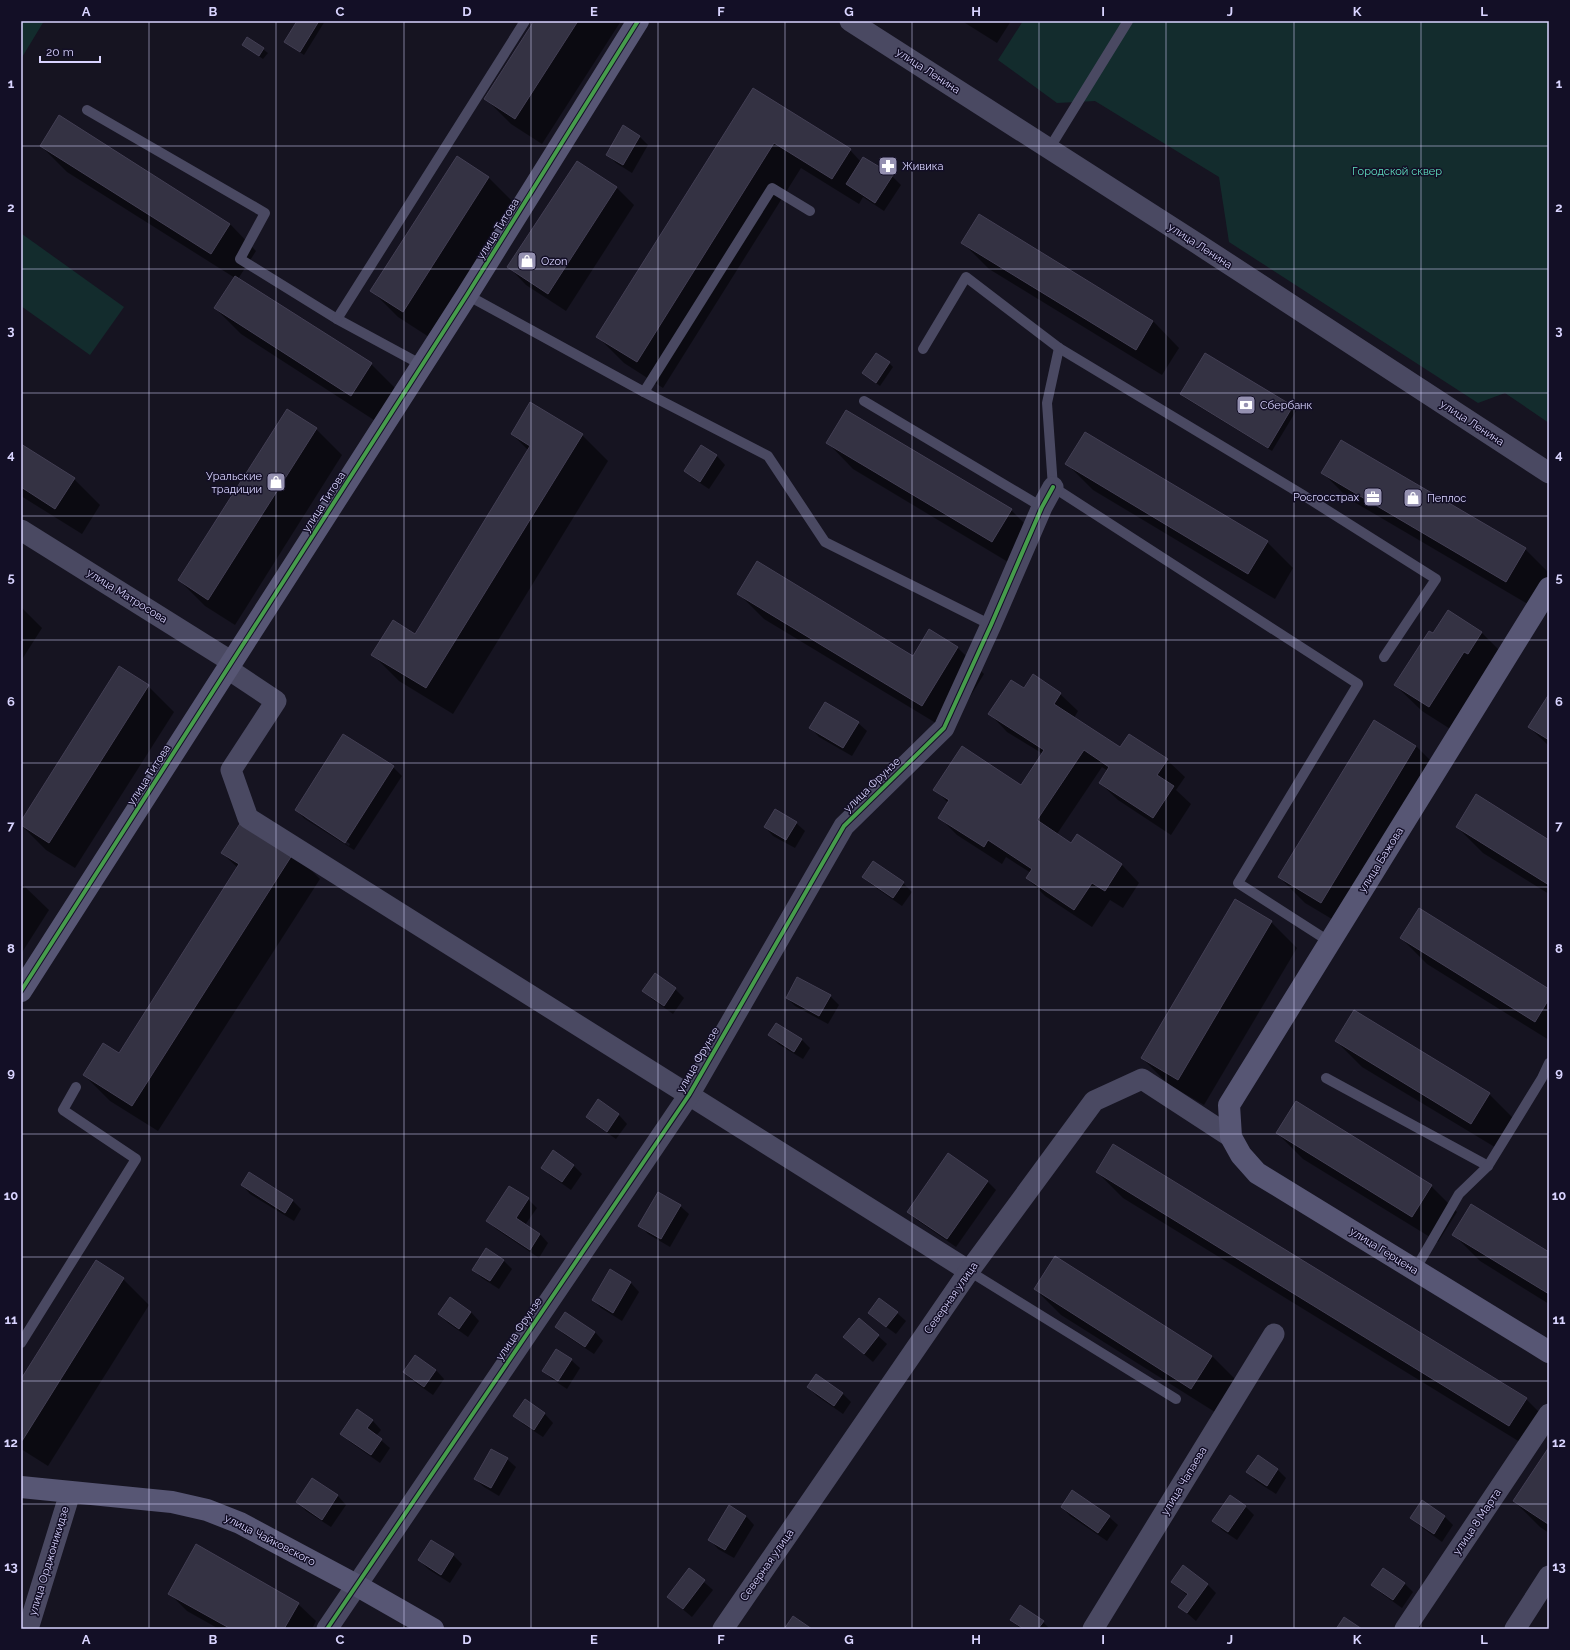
<svg xmlns="http://www.w3.org/2000/svg" width="1570" height="1650" font-family="Raleway,sans-serif">
<style>
.green{fill:#132c2d}
.shadow{fill:#0007;fill-rule:evenodd}
.building{fill:#343243;stroke:#433f54}
.lines{fill:none;stroke-linecap:round;stroke-linejoin:round}
.lane{stroke:#4a4962;stroke-width:10}
.street{stroke:#4a4962;stroke-width:21}
.secondary{stroke:#575674;stroke-width:22}
.cycleway-casing{stroke:#130f26;stroke-width:6}
.cycleway{stroke:#469c4c;stroke-width:4}
.grid{fill:none;stroke:#d9d4ff;stroke-width:1;stroke-opacity:0.55}
.labels{text-anchor:middle;dominant-baseline:central;stroke-width:3;stroke-linejoin:round;paint-order:stroke}
.street-label{font-size:11px;fill:#d9d4ff;stroke:#130f26}
.poi-label{font-size:11px;fill:#d9d4ff;stroke:#130f26;text-anchor:start}
.park-label{font-size:11px;fill:#5fe0c0;stroke:#130f26}
.neatline{fill:none;stroke:#d9d4ff;stroke-width:1.5}
.grid-label{font-size:13px;text-anchor:middle;font-weight:bold;fill:#d9d4ff}
</style>
<rect width="100%" height="100%" fill="#161421"/>
<g class="green">
<polygon points="21,21 44,21 21,59"/>
<polygon points="1023,21 1549,21 1549,423 1505,393 1478,403 1229,242 1219,177 1095,101 1057,103 998,60"/>
<polygon points="22,234 124,307 90,355 21,306"/>
</g>
<g class="shadow">
<polygon points="298,21 325,21 304,55 285,42"/>
<polygon points="535,21 621,21 542,144 511,124 485,98"/>
<polygon points="962,21 1011,21 997,43"/>
<polygon points="248,38 268,53 263,59 243,45"/>
<polygon points="753,89 850,150 861,162 892,176 901,185 884,211 863,197 859,204 801,168 663,388 624,363 598,337"/>
<polygon points="60,117 230,224 256,251 238,279 371,364 397,390 377,422 241,334 215,308 235,278 67,172 41,146"/>
<polygon points="640,137 648,145 632,173 616,163 607,154"/>
<polygon points="457,157 489,178 515,204 429,337 398,317 372,291"/>
<polygon points="577,162 617,188 634,205 566,311 526,285 509,267"/>
<polygon points="963,243 1153,321 1179,348 1162,375 989,269"/>
<polygon points="889,363 893,367 880,386 863,373"/>
<polygon points="1181,394 1292,407 1296,411 1272,451 1185,398"/>
<polygon points="287,411 316,429 342,455 235,625 205,606 179,580"/>
<polygon points="512,434 582,435 608,461 453,714 399,681 373,655 415,635 529,451"/>
<polygon points="827,442 1011,510 1037,536 1018,568 853,469"/>
<polygon points="21,445 74,479 100,505 82,534 21,496"/>
<polygon points="701,446 717,456 725,465 709,489 694,479 685,470"/>
<polygon points="1067,464 1267,542 1293,568 1275,599 1093,490"/>
<polygon points="1323,473 1525,549 1549,573 1549,579 1533,607 1349,499"/>
<polygon points="738,593 913,657 929,630 958,648 984,674 949,731 764,619"/>
<polygon points="21,607 42,628 21,661"/>
<polygon points="1448,612 1482,633 1508,659 1455,732 1422,711 1395,685 1433,634"/>
<polygon points="148,686 174,712 75,868 46,850 21,825 21,823"/>
<polygon points="1024,690 1060,694 1078,711 1074,718 1120,748 1167,760 1185,777 1176,790 1191,804 1171,835 1118,800 1100,783 1108,771 1102,767 1057,834 1072,844 1077,836 1122,865 1139,883 1123,908 1110,900 1092,927 1045,896 1027,878 1031,873 1006,857 1002,864 957,835 939,817 948,803 935,789 1022,786 1043,754 1007,732 990,714"/>
<polygon points="1549,696 1549,746 1529,727"/>
<polygon points="825,703 858,723 867,731 852,756 819,737 811,728"/>
<path d="M344,735L393,767L402,776L354,850L305,819L296,810ZM305,815L350,844L349,846L305,818Z"/>
<polygon points="1416,746 1442,772 1347,928 1305,903 1279,877"/>
<polygon points="796,823 805,831 795,848 773,836 765,827"/>
<polygon points="1457,827 1549,841 1549,894 1483,853"/>
<polygon points="222,853 294,853 320,879 158,1131 110,1101 84,1075 119,1054 238,868"/>
<polygon points="863,877 903,883 912,892 902,906 872,885"/>
<polygon points="21,883 49,910 21,954"/>
<polygon points="1271,922 1297,948 1204,1105 1168,1084 1142,1058"/>
<polygon points="1401,938 1549,990 1549,1040 1427,964"/>
<polygon points="675,989 684,998 673,1014 652,999 644,991"/>
<polygon points="830,996 839,1005 828,1024 795,1006 787,998"/>
<polygon points="777,1024 802,1040 810,1048 803,1059 778,1044 770,1035"/>
<polygon points="1336,1041 1489,1094 1515,1120 1498,1149 1362,1067"/>
<polygon points="598,1101 619,1115 627,1124 616,1139 596,1125 587,1116"/>
<polygon points="1277,1133 1431,1186 1457,1212 1438,1242 1303,1159"/>
<polygon points="554,1151 574,1166 582,1174 571,1190 551,1176 542,1167"/>
<polygon points="1097,1172 1526,1399 1549,1422 1536,1452 1123,1198"/>
<polygon points="987,1181 996,1190 956,1247 917,1220 908,1211"/>
<polygon points="242,1185 292,1200 301,1209 294,1221 250,1194"/>
<polygon points="528,1199 537,1208 525,1225 540,1234 548,1243 539,1258 496,1229 487,1220"/>
<polygon points="680,1206 689,1214 670,1247 648,1234 639,1225"/>
<polygon points="1454,1235 1549,1253 1549,1304 1480,1261"/>
<polygon points="503,1260 512,1269 499,1289 482,1278 473,1270"/>
<polygon points="96,1262 123,1279 149,1305 48,1466 21,1449 21,1381"/>
<polygon points="611,1271 631,1283 639,1292 622,1321 601,1308 593,1300"/>
<polygon points="1035,1289 1212,1356 1238,1382 1218,1414 1061,1315"/>
<polygon points="471,1312 479,1321 468,1337 448,1323 439,1314"/>
<polygon points="869,1313 897,1313 906,1321 896,1334 878,1321"/>
<polygon points="859,1319 887,1344 873,1362 844,1337"/>
<polygon points="556,1327 595,1332 603,1341 594,1354 565,1335"/>
<polygon points="571,1360 580,1368 567,1389 552,1379 543,1371"/>
<polygon points="436,1370 444,1379 433,1395 413,1381 404,1372"/>
<polygon points="808,1387 842,1393 851,1402 843,1414 817,1396"/>
<polygon points="525,1400 545,1414 553,1423 543,1437 523,1424 515,1415"/>
<polygon points="358,1410 373,1421 381,1430 376,1436 390,1448 380,1463 350,1442 342,1433"/>
<polygon points="1549,1449 1549,1533 1540,1527 1514,1501"/>
<polygon points="1258,1457 1278,1470 1286,1478 1276,1494 1256,1481 1248,1472"/>
<polygon points="507,1459 516,1467 499,1496 484,1487 475,1479"/>
<polygon points="312,1480 338,1496 346,1505 331,1527 306,1511 298,1502"/>
<polygon points="1230,1496 1246,1507 1254,1515 1237,1540 1222,1530 1213,1521"/>
<polygon points="1422,1502 1445,1517 1453,1525 1442,1542 1420,1526 1411,1518"/>
<polygon points="1062,1507 1109,1517 1118,1525 1107,1541 1070,1516"/>
<polygon points="746,1516 754,1525 734,1558 718,1549 710,1540"/>
<polygon points="453,1555 462,1564 450,1583 428,1569 419,1560"/>
<polygon points="1183,1567 1208,1585 1216,1593 1196,1621 1180,1607 1188,1596 1172,1582"/>
<polygon points="689,1569 713,1590 692,1617 668,1597"/>
<polygon points="1404,1583 1413,1592 1402,1608 1381,1593 1372,1585"/>
<polygon points="169,1593 298,1604 316,1621 312,1629 219,1629 187,1611"/>
<polygon points="1011,1620 1043,1622 1050,1629 1021,1629"/>
</g>
<g class="building">
<polygon points="297,21 319,21 300,52 284,42"/>
<polygon points="534,21 578,21 515,119 484,99"/>
<polygon points="247,37 264,48 259,56 242,45"/>
<polygon points="753,88 851,149 832,179 774,143 637,362 596,337"/>
<polygon points="59,115 230,224 211,254 40,146"/>
<polygon points="623,125 640,136 623,165 606,155"/>
<polygon points="457,156 489,177 403,312 370,291"/>
<polygon points="863,157 893,175 875,203 846,184"/>
<polygon points="577,161 617,187 548,294 507,267"/>
<polygon points="979,214 1153,321 1136,350 961,243"/>
<polygon points="235,276 372,363 351,396 214,308"/>
<polygon points="876,353 890,362 876,383 862,373"/>
<polygon points="1205,353 1293,406 1268,448 1180,394"/>
<polygon points="530,402 583,434 426,688 371,655 393,620 415,634 530,446 511,434"/>
<polygon points="287,409 317,428 208,600 178,580"/>
<polygon points="846,410 1012,509 992,542 826,443"/>
<polygon points="1085,432 1268,541 1248,574 1065,464"/>
<polygon points="1341,440 1526,548 1506,582 1321,473"/>
<polygon points="21,444 75,478 55,509 21,487"/>
<polygon points="701,445 717,455 700,482 684,471"/>
<polygon points="757,561 913,656 929,629 958,647 922,706 737,594"/>
<polygon points="1448,610 1482,632 1468,654 1464,652 1429,707 1394,685 1429,631 1433,633"/>
<polygon points="119,666 149,685 49,843 21,825 21,821"/>
<polygon points="1033,674 1061,693 1054,704 1120,747 1129,734 1168,759 1157,775 1174,786 1153,818 1099,783 1109,767 1084,750 1037,820 1071,843 1077,834 1122,864 1105,891 1092,883 1074,910 1026,878 1032,869 988,840 984,847 938,818 949,800 933,790 962,746 1021,785 1044,750 988,714 1011,680 1024,688"/>
<polygon points="1549,694 1549,740 1528,727"/>
<polygon points="825,702 859,722 843,748 809,728"/>
<polygon points="1374,720 1416,746 1321,903 1278,877"/>
<polygon points="343,734 394,766 345,843 295,810"/>
<polygon points="1476,794 1549,840 1549,885 1456,827"/>
<polygon points="775,809 797,822 786,840 764,827"/>
<polygon points="243,819 294,852 132,1106 83,1075 103,1043 119,1053 239,864 221,853"/>
<polygon points="873,861 904,882 893,898 862,877"/>
<polygon points="1235,899 1272,921 1178,1080 1141,1058"/>
<polygon points="1419,908 1549,989 1549,999 1535,1022 1400,938"/>
<polygon points="655,973 676,988 664,1006 642,991"/>
<polygon points="797,977 831,995 819,1016 786,998"/>
<polygon points="1354,1010 1490,1093 1471,1124 1335,1041"/>
<polygon points="776,1023 802,1039 794,1052 768,1035"/>
<polygon points="598,1099 619,1114 607,1132 586,1117"/>
<polygon points="1296,1101 1432,1185 1412,1217 1276,1133"/>
<polygon points="1113,1144 1527,1398 1509,1426 1096,1172"/>
<polygon points="553,1150 574,1165 562,1182 541,1168"/>
<polygon points="948,1153 988,1181 947,1239 907,1212"/>
<polygon points="249,1172 293,1200 285,1213 241,1185"/>
<polygon points="509,1186 529,1198 516,1218 540,1234 530,1250 486,1221"/>
<polygon points="658,1192 681,1205 661,1239 638,1226"/>
<polygon points="1471,1204 1549,1252 1549,1294 1452,1235"/>
<polygon points="486,1248 504,1260 490,1281 472,1270"/>
<polygon points="1055,1256 1212,1356 1191,1389 1034,1289"/>
<polygon points="96,1260 124,1278 22,1441 21,1379"/>
<polygon points="610,1269 631,1282 613,1313 592,1300"/>
<polygon points="450,1297 471,1312 459,1329 438,1314"/>
<polygon points="879,1298 898,1312 886,1327 868,1313"/>
<polygon points="565,1312 595,1332 585,1347 555,1327"/>
<polygon points="859,1318 879,1335 864,1354 843,1337"/>
<polygon points="556,1349 572,1359 558,1381 542,1371"/>
<polygon points="415,1355 436,1370 424,1387 403,1372"/>
<polygon points="816,1374 843,1393 834,1406 807,1387"/>
<polygon points="525,1399 545,1413 534,1430 513,1416"/>
<polygon points="357,1409 373,1420 367,1428 382,1439 371,1455 340,1434"/>
<polygon points="1549,1447 1549,1523 1548,1524 1513,1501"/>
<polygon points="491,1449 508,1458 491,1488 474,1479"/>
<polygon points="1258,1455 1278,1469 1267,1486 1246,1472"/>
<polygon points="312,1478 338,1495 322,1520 296,1502"/>
<polygon points="1072,1490 1110,1516 1098,1533 1061,1507"/>
<polygon points="1230,1495 1246,1506 1228,1532 1212,1521"/>
<polygon points="1422,1500 1445,1516 1434,1534 1410,1518"/>
<polygon points="729,1505 746,1516 725,1550 708,1540"/>
<polygon points="431,1540 454,1554 441,1575 418,1560"/>
<polygon points="196,1544 299,1603 284,1629 231,1629 168,1594"/>
<polygon points="1183,1565 1208,1584 1187,1613 1178,1607 1188,1594 1171,1582"/>
<polygon points="689,1568 705,1580 683,1609 667,1597"/>
<polygon points="1383,1568 1405,1583 1393,1600 1371,1585"/>
<polygon points="1020,1605 1044,1621 1038,1629 1024,1629 1010,1620"/>
<polygon points="793,1616 812,1629 784,1629"/>
<polygon points="1344,1617 1362,1629 1336,1629"/>
</g>
<g class="lines">
<g class="lane">
<polyline points="87,110 265,213 240,259 337,319 422,365"/>
<polyline points="1049,149 1128,21"/>
<polyline points="467,295 644,392 768,456 825,542 991,625"/>
<polyline points="337,319 525,21"/>
<polyline points="1059,348 1047,403 1053,487 1358,684 1238,883 1330,942"/>
<polyline points="923,349 966,277 1059,348 1303,495 1436,579 1384,657"/>
<polyline points="644,392 772,188 810,211"/>
<polyline points="864,401 1042,507"/>
<polyline points="1326,1078 1488,1166"/>
<polyline points="1415,1270 1459,1194 1488,1166 1542,1078 1549,1063"/>
<polyline points="969,1271 1176,1399"/>
<polyline points="21,1343 136,1159 63,1110 76,1087"/>
</g>
<g class="street">
<polyline points="850,21 1198,244 1549,473"/>
<polyline points="21,530 232,662"/>
<polyline points="228,669 276,701 231,770 248,818 969,1271"/>
<polyline points="28,1629 70,1493"/>
<polyline points="327,1629 689,1095 844,826 944,728 991,625 1042,507 1053,487"/>
<polyline points="723,1629 969,1271 1094,1101 1142,1079 1231,1137"/>
<polyline points="1093,1629 1274,1334"/>
<polyline points="1405,1629 1549,1414"/>
<polyline points="1515,1629 1549,1576"/>
</g>
<g class="secondary">
<polyline points="1549,588 1229,1105 1231,1137 1241,1155 1257,1173 1549,1352"/>
<polyline points="21,991 467,295 638,21"/>
<polyline points="21,1487 172,1502 207,1510 240,1523 356,1585 433,1629"/>
</g>
<defs>
<g id="cycleway">
<polyline points="21,991 467,295 638,21"/>
<polyline points="327,1629 689,1095 844,826 944,728 991,625 1042,507 1053,487"/>
</g>
</defs>
<use href="#cycleway" class="cycleway-casing"/>
<use href="#cycleway" class="cycleway"/>
</g>
<path class="grid" d="M149,21V1629M276,21V1629M404,21V1629M531,21V1629M658,21V1629M785,21V1629M912,21V1629M1039,21V1629M1166,21V1629M1294,21V1629M1421,21V1629M21,146H1549M21,269H1549M21,393H1549M21,516H1549M21,640H1549M21,763H1549M21,887H1549M21,1010H1549M21,1134H1549M21,1257H1549M21,1381H1549M21,1504H1549"/>
<defs>
<symbol id="pharmacy-square" viewBox="-11 -11 22 22"><rect x="-9" y="-9" width="18" height="18" rx="4" fill="#9591b1" stroke="#130f26"/><path d="M-2-6h4v4h4v4h-4v4h-4v-4h-4v-4h4Z" fill="#fff"/></symbol>
<symbol id="shop-square" viewBox="-11 -11 22 22"><rect x="-9" y="-9" width="18" height="18" rx="4" fill="#9591b1" stroke="#130f26"/><path d="M-5-2.5h2.3a2.7 3.5 0 0 1 5.4 0H5L5.5 6h-11ZM-1.5-2.5h3a1.5 2.3 0 0 0-3 0Z" fill="#fff"/></symbol>
<symbol id="bank-square" viewBox="-11 -11 22 22"><rect x="-9" y="-9" width="18" height="18" rx="4" fill="#9591b1" stroke="#130f26"/><path d="M-6-4H6V4H-6ZM0-2.3a2.3 2.3 0 1 0 0 4.6a2.3 2.3 0 1 0 0-4.6Z" fill="#fff"/></symbol>
<symbol id="office-square" viewBox="-11 -11 22 22"><rect x="-9" y="-9" width="18" height="18" rx="4" fill="#9591b1" stroke="#130f26"/><path d="M-6-3h4V-5.5h4V-3h4V5H-6ZM-1-4.5V-3h2v-1.5ZM-6 0V1H6V0Z" fill="#fff"/></symbol>
</defs>
<g fill-rule="evenodd">
<use href="#pharmacy-square" x="877" y="155" width="22" height="22"/>
<use href="#shop-square" x="516" y="250" width="22" height="22"/>
<use href="#bank-square" x="1235" y="394" width="22" height="22"/>
<use href="#shop-square" x="265" y="471" width="22" height="22"/>
<use href="#office-square" x="1362" y="486" width="22" height="22"/>
<use href="#shop-square" x="1402" y="487" width="22" height="22"/>
</g>
<g class="labels">
<g class="street-label">
<text transform="translate(928 71) rotate(33)">улица Ленина</text>
<text transform="translate(498 229) rotate(-58)">улица Титова</text>
<text transform="translate(1200 246) rotate(33)">улица Ленина</text>
<text transform="translate(1472 423) rotate(33)">улица Ленина</text>
<text transform="translate(324 502) rotate(-57)">улица Титова</text>
<text transform="translate(127 596) rotate(32)">улица Матросова</text>
<text transform="translate(149 775) rotate(-57)">улица Титова</text>
<text transform="translate(872 785) rotate(-44)">улица Фрунзе</text>
<text transform="translate(1381 860) rotate(-58)">улица Бажова</text>
<text transform="translate(698 1060) rotate(-60)">улица Фрунзе</text>
<text transform="translate(1384 1251) rotate(32)">улица Герцена</text>
<text transform="translate(951 1298) rotate(-55)">Северная улица</text>
<text transform="translate(519 1329) rotate(-56)">улица Фрунзе</text>
<text transform="translate(1184 1481) rotate(-59)">улица Чапаева</text>
<text transform="translate(1477 1522) rotate(-56)">улица 8 Марта</text>
<text transform="translate(270 1540) rotate(27)">улица Чайковского</text>
<text transform="translate(49 1561) rotate(-73)">улица Орджоникидзе</text>
<text transform="translate(767 1565) rotate(-55)">Северная улица</text>
</g>
<g class="poi-label">
<text x="902" y="166">Живика</text>
<text x="541" y="261">Ozon</text>
<text x="1260" y="405">Сбербанк</text>
<text x="262" y="476" text-anchor="end">Уральские<tspan x="262" dy="13">традиции</tspan></text>
<text x="1359" y="497" text-anchor="end">Росгосстрах</text>
<text x="1427" y="498">Пеплос</text>
</g>
<g class="park-label">
<text x="1397" y="171">Городской сквер</text>
</g>
</g>
<rect width="1570" height="1650" fill="none" stroke="#130f26" stroke-width="44"/>
<path d="M40 56v6h60v-6" fill="none" stroke="#d9d4ff" stroke-width="2"/>
<text x="46" y="56" font-size="12" fill="#d9d4ff" stroke="#130f26" stroke-width="3" paint-order="stroke">20 m</text>
<rect x="22" y="22" width="1526" height="1606" class="neatline"/>
<g class="grid-label">
<text x="86" y="16">A</text>
<text x="213" y="16">B</text>
<text x="340" y="16">C</text>
<text x="467" y="16">D</text>
<text x="594" y="16">E</text>
<text x="721" y="16">F</text>
<text x="849" y="16">G</text>
<text x="976" y="16">H</text>
<text x="1103" y="16">I</text>
<text x="1230" y="16">J</text>
<text x="1357" y="16">K</text>
<text x="1484" y="16">L</text>
<text x="11" y="88">1</text>
<text x="1559" y="88">1</text>
<text x="11" y="212">2</text>
<text x="1559" y="212">2</text>
<text x="11" y="335">3</text>
<text x="1559" y="335">3</text>
<text x="11" y="459">4</text>
<text x="1559" y="459">4</text>
<text x="11" y="582">5</text>
<text x="1559" y="582">5</text>
<text x="11" y="706">6</text>
<text x="1559" y="706">6</text>
<text x="11" y="830">7</text>
<text x="1559" y="830">7</text>
<text x="11" y="953">8</text>
<text x="1559" y="953">8</text>
<text x="11" y="1077">9</text>
<text x="1559" y="1077">9</text>
<text x="11" y="1200">10</text>
<text x="1559" y="1200">10</text>
<text x="11" y="1324">11</text>
<text x="1559" y="1324">11</text>
<text x="11" y="1447">12</text>
<text x="1559" y="1447">12</text>
<text x="11" y="1571">13</text>
<text x="1559" y="1571">13</text>
<text x="86" y="1644">A</text>
<text x="213" y="1644">B</text>
<text x="340" y="1644">C</text>
<text x="467" y="1644">D</text>
<text x="594" y="1644">E</text>
<text x="721" y="1644">F</text>
<text x="849" y="1644">G</text>
<text x="976" y="1644">H</text>
<text x="1103" y="1644">I</text>
<text x="1230" y="1644">J</text>
<text x="1357" y="1644">K</text>
<text x="1484" y="1644">L</text>
</g>
</svg>
